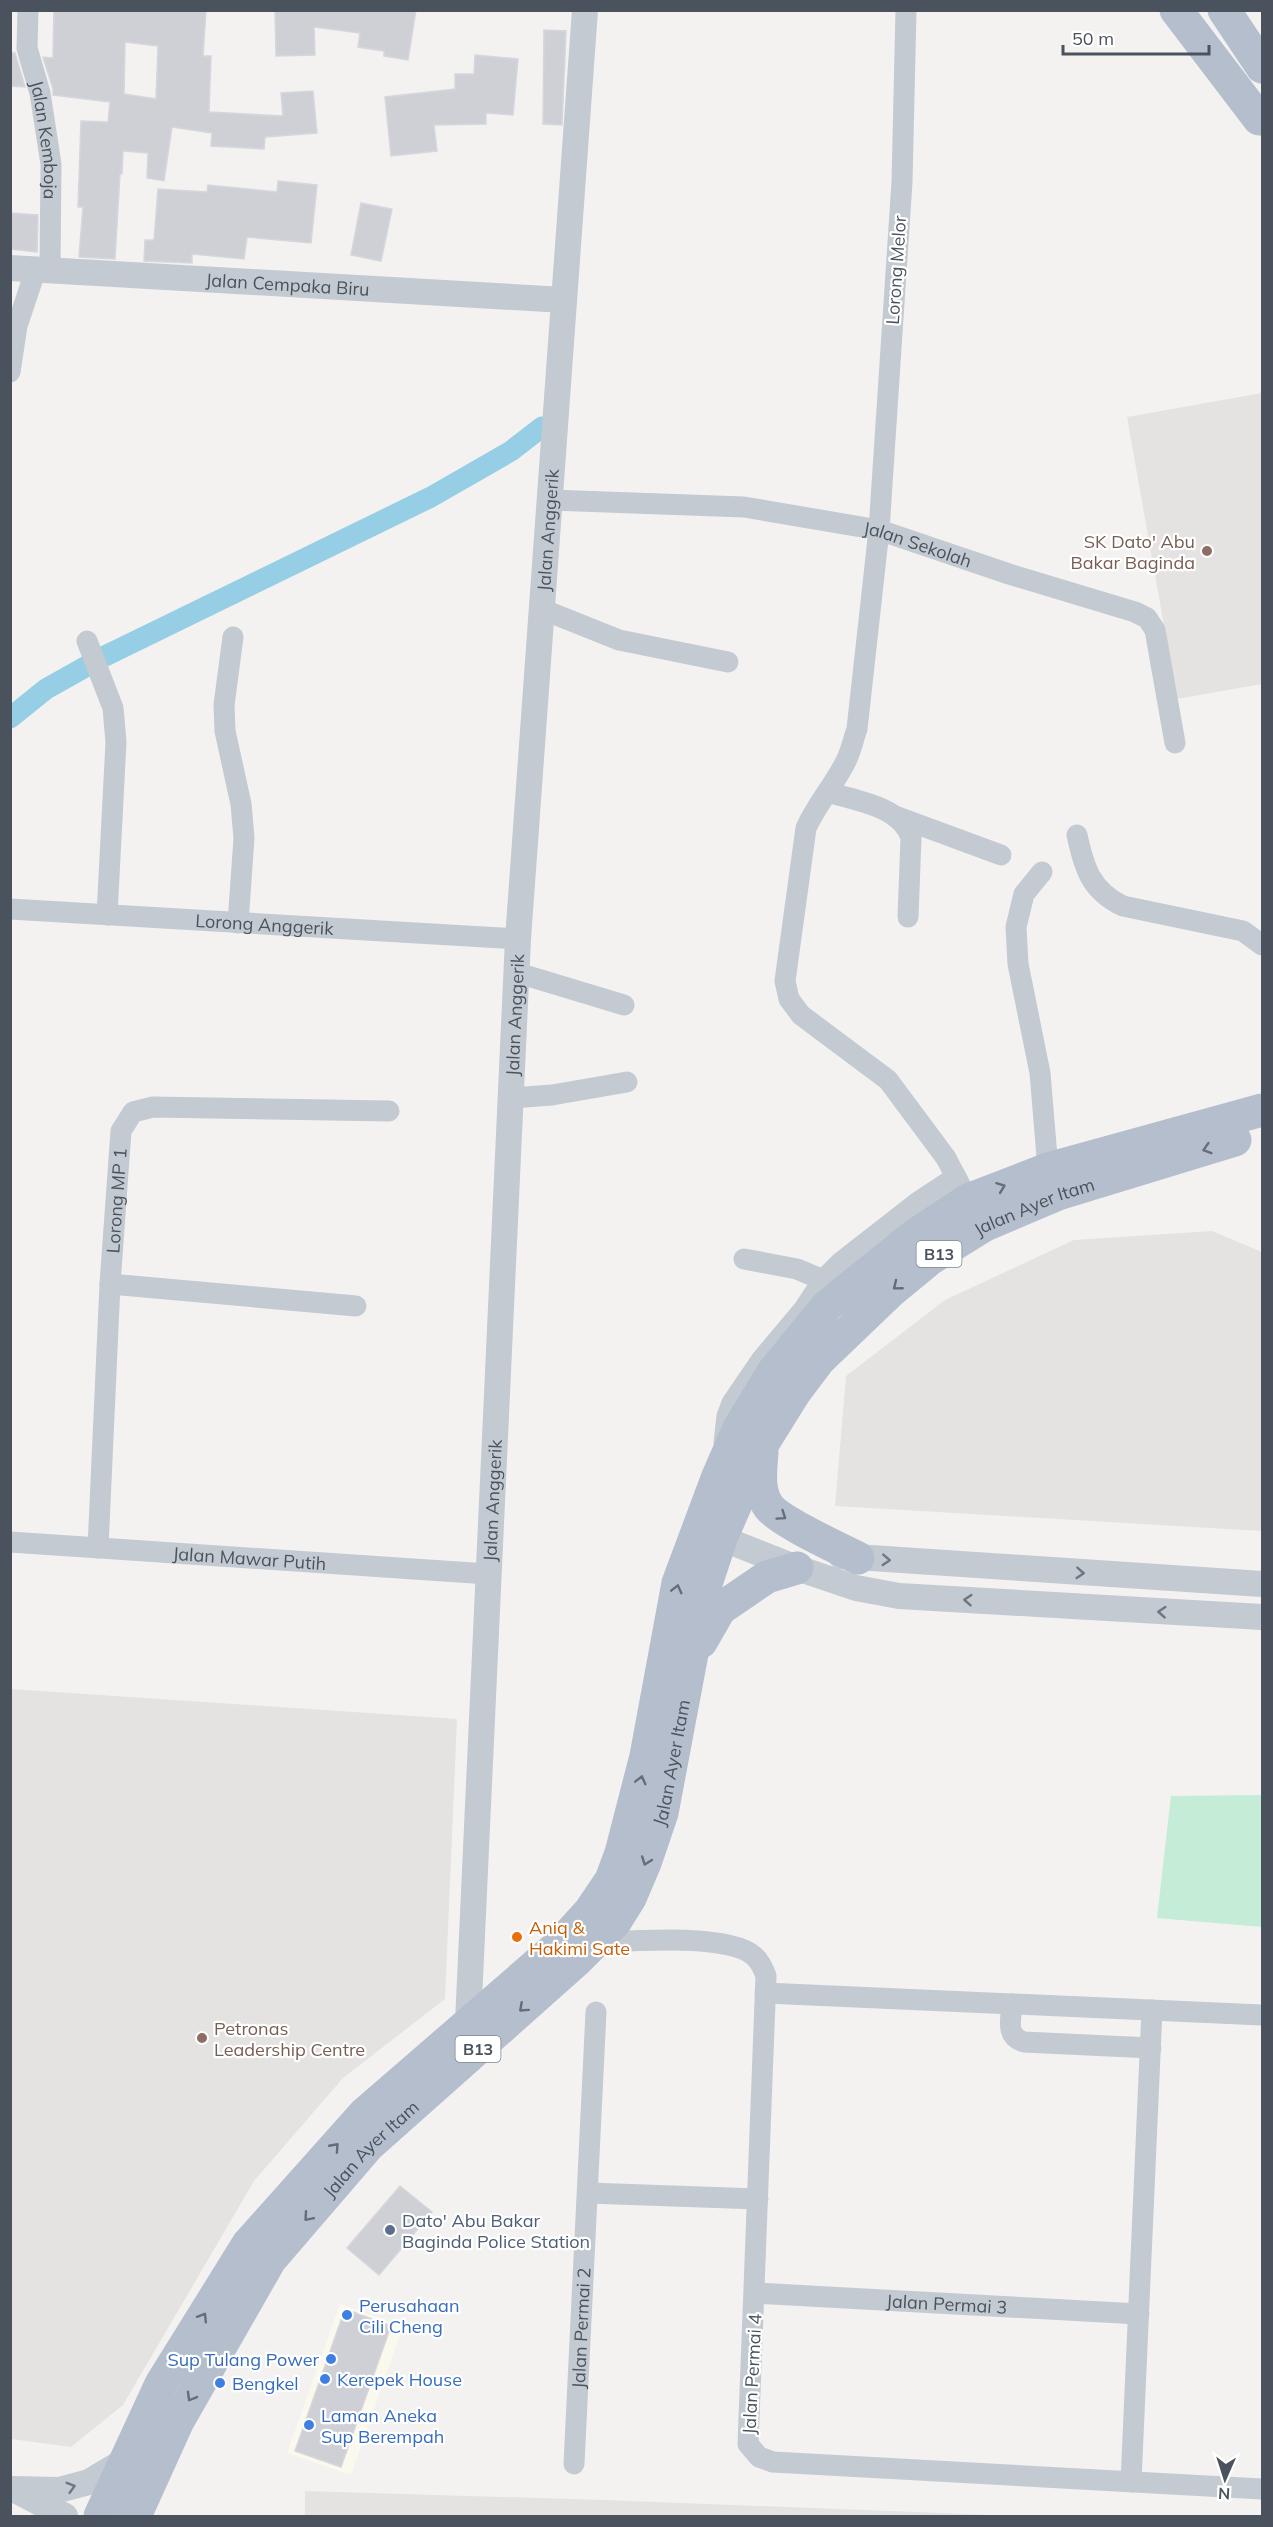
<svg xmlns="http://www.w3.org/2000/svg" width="1273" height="2527" font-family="Mulish,sans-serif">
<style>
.commercial{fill:#fbf8ed}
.education{fill:#e4e3e2}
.green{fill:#c4ecd7}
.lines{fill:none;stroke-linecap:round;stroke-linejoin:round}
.canal{stroke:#95cee5;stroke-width:21}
.building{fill:#cfd0d5;stroke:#d6d7dc;stroke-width:1.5;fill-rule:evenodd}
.minor{stroke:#c3cad1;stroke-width:21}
.tertiary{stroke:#c3cad1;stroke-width:26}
.primary{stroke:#b4becd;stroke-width:33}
.oneway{stroke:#646e79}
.oneway2{stroke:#6e7780}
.education-dot{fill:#8d6e63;stroke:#fff;stroke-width:2}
.food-dot{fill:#e8710a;stroke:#fff;stroke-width:2}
.service-dot{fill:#5c6f8a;stroke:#fff;stroke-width:2}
.shop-dot{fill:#3f7fe0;stroke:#fff;stroke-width:2}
.labels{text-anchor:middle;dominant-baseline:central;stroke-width:4.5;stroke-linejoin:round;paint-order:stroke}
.shield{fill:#fff;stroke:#80878e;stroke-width:1.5}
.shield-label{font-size:16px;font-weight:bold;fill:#4a535d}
.street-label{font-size:18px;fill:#4a535d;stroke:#fff}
.education-label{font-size:18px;fill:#785e54;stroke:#fff;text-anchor:end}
.food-label{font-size:18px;fill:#c56008;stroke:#fff;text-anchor:start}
.service-label{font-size:18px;fill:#4e5e75;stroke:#fff;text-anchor:start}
.shop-label{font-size:18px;fill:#366cbe;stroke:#fff;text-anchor:start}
</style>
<rect width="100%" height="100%" fill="#f3f2f1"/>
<polygon class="commercial" points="340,2304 403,2327 351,2475 287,2453"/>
<g class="education">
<polygon points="1262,393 1262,684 1177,699 1127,417"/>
<polygon points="1212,1231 1262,1252 1262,1531 835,1506 846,1376 945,1300 1074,1240"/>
<polygon points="11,1689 457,1719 445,1999 343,2078 254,2181 123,2405 71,2447 11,2439"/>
<polygon points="305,2491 605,2500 1018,2516 305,2516"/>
</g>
<polygon class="green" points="1262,1795 1262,1927 1157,1918 1171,1796"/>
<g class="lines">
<polyline class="canal" points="10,718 46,689 103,657 431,497 511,451 542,427"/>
</g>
<g class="building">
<path d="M54,10H206L203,56H211L209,112L283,116L281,93L313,91L317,133L265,137L264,149L211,146L212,133L172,127L164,181L147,178L148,153L123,151L122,174H120L115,259L79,257L83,207H78L81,121L108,122L110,102L53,95V89L43,57L53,58ZM125,42L158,46L156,99L124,94Z"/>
<polygon points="275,10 416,10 408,60 384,56 384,51 358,47 360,33 314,27 315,55 276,56"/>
<polygon points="544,30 566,31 562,125 543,124"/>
<polygon points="10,53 15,53 25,87 10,86"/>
<polygon points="475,55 518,59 513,115 486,113 486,124 434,125 437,151 391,156 385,97 455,89 455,74 474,74"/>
<polygon points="278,181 317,185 311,243 247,237 244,259 192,254 192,263 144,261 145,240 154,240 158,189 207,192 208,185 277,192"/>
<polygon points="361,203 392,209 381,261 351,255"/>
<polygon points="10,213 38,215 37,252 10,249"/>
<polygon points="400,2186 432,2212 379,2275 347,2248"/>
<polygon points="345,2309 391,2326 341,2467 295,2451"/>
</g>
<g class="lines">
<g class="minor">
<path id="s1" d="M28,10L27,48L40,93L51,164L50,270"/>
<path d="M906,10L902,182L879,530L857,729C853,740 851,751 846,761C834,785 817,804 806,828L785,981L789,999L801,1015L888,1080L946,1158L968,1200"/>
<polyline points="10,372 17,326 36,269"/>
<path id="s2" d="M550,500L744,507L879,530L1009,574L1135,612L1147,618L1155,630L1175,743"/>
<polyline points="544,610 619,640 728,662"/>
<polyline points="233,637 224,705 225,731 241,804 244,838 238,923"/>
<polyline points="87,641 113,708 116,742 107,915"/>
<path d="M828,792C855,801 902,806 911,838L908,917"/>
<polyline points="898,817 1001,855"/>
<path d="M1077,835C1084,868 1091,891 1123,906L1243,931L1262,945"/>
<polyline points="1042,872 1024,894 1016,927 1018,964 1040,1073 1048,1169"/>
<path id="s3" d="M10,909L518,939"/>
<polyline points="518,973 624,1005"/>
<polyline points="511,1098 552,1095 627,1082"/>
<polyline points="744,1259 797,1269 823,1280"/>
<polyline points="110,1284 356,1306"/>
<polyline points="724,1443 727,1416 732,1403 762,1359 804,1309 823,1280 841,1262 918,1202 956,1177"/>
<path id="s4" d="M10,1542L488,1574"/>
<path id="s5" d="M98,1548L110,1284L121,1131L133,1112L153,1107L389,1111"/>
<path d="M595,1943C630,1941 728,1933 754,1956C760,1961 763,1968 766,1976L748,2444L759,2457L773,2462L1262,2489"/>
<polyline points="765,1993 1262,2015"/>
<path d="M1012,2004C1011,2020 1005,2036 1024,2042L1151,2048"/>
<polyline points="588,2193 758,2199"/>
<path id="s6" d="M755,2293L1139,2314"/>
<path id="s7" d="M574,2464L596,2012"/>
<polyline points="1131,2482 1152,2010"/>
</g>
<g class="tertiary">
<path id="s8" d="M10,268L564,300"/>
<polyline points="707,1527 721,1538 797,1568 856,1588 899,1596 1262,1617"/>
<polyline points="841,1556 1262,1584"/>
<path id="s9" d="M468,2022L518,939L585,10"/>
<polyline points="13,2489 59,2490 89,2482 126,2460"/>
<polyline points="19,2492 65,2516"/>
</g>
<g class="primary">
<polyline points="1176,10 1259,119"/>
<polyline points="1224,10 1262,67"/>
<path d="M762,1452C761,1470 757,1491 769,1507C781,1522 838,1548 858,1558"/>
<polyline points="701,1642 720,1609 767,1577 797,1568"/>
<polyline points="100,2516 161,2384 248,2244 364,2114 559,1945 590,1911 611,1880 621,1853 646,1756 678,1583 718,1476 739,1428 773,1372 827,1306 915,1235 968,1200 1048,1169 1262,1110"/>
<path id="s10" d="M135,2516L178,2421L270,2260L368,2146L575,1962L615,1922L630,1898L645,1863L662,1813L704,1590L721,1538L762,1445L795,1392L819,1360L890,1292L930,1259L985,1225L1058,1194L1235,1140"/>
</g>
</g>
<defs><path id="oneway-chevron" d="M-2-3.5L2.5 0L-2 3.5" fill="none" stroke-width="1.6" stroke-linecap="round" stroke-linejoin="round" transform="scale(1.5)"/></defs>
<g class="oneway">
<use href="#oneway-chevron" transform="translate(1207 1149) rotate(163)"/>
<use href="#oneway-chevron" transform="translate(1001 1187) rotate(-21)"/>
<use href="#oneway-chevron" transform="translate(897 1286) rotate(141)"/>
<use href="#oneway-chevron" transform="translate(782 1516) rotate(35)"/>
<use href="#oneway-chevron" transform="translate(677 1589) rotate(-76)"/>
<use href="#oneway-chevron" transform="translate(641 1780) rotate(-76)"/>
<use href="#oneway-chevron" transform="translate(646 1861) rotate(110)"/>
<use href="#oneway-chevron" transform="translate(523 2008) rotate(138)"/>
<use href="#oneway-chevron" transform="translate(335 2147) rotate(-48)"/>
<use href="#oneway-chevron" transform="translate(308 2217) rotate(131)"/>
<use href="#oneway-chevron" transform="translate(203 2317) rotate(-58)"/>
<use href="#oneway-chevron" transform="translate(191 2397) rotate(120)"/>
</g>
<g class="oneway2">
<use href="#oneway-chevron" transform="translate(886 1560) rotate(3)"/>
<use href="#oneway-chevron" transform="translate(1080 1573) rotate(4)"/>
<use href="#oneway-chevron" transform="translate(968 1600) rotate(-176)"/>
<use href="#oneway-chevron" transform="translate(1162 1612) rotate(-176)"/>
<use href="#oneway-chevron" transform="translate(71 2487) rotate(-16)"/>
</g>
<g class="education-dot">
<circle cx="1207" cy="551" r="6"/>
<circle cx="202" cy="2038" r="6"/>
</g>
<circle class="food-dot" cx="517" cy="1937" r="6"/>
<circle class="service-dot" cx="390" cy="2230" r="6"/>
<g class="shop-dot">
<circle cx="347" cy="2315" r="6"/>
<circle cx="331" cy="2359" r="6"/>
<circle cx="325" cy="2379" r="6"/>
<circle cx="220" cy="2383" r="6"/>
<circle cx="309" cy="2425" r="6"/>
</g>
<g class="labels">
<g class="shield">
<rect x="916.5" y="1241" width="45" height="26" rx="4.5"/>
<rect x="455.5" y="2036" width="45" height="26" rx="4.5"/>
</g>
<g class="shield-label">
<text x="939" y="1254">B13</text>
<text x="478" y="2049">B13</text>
</g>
<g class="street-label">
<text stroke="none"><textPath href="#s1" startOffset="132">Jalan Kemboja</textPath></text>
<text transform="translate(896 270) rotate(-86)">Lorong Melor</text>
<text stroke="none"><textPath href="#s8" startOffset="278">Jalan Cempaka Biru</textPath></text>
<text stroke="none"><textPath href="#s9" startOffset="1494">Jalan Anggerik</textPath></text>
<text stroke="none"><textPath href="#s2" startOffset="372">Jalan Sekolah</textPath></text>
<text stroke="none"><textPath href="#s3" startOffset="255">Lorong Anggerik</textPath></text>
<text stroke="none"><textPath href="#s9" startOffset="1008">Jalan Anggerik</textPath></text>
<text stroke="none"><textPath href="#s5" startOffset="348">Lorong MP 1</textPath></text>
<text stroke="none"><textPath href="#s10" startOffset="1646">Jalan Ayer Itam</textPath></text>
<text stroke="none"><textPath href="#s9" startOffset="522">Jalan Anggerik</textPath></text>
<text stroke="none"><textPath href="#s4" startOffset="240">Jalan Mawar Putih</textPath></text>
<text stroke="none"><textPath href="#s10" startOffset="944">Jalan Ayer Itam</textPath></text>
<text stroke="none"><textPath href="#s10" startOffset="440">Jalan Ayer Itam</textPath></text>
<text stroke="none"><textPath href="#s6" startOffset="192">Jalan Permai 3</textPath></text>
<text stroke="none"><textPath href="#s7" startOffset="136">Jalan Permai 2</textPath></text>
<text transform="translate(752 2374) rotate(-87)">Jalan Permai 4</text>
</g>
<g class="education-label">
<text x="1195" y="541">SK Dato' Abu<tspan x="1195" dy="21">Bakar Baginda</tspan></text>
<text x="214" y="2028" text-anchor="start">Petronas<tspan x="214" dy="21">Leadership Centre</tspan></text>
</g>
<g class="food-label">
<text x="529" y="1927">Aniq &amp;<tspan x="529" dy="21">Hakimi Sate</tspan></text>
</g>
<g class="service-label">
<text x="402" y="2220">Dato' Abu Bakar<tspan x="402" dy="21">Baginda Police Station</tspan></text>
</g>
<g class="shop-label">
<text x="359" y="2305">Perusahaan<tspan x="359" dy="21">Cili Cheng</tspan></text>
<text x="319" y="2359" text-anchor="end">Sup Tulang Power</text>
<text x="337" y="2379">Kerepek House</text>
<text x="232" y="2383">Bengkel</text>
<text x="321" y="2415">Laman Aneka<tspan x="321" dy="21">Sup Berempah</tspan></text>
</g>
</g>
<rect width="1273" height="2527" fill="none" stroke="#4a535d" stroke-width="24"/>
<g transform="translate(1225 2479) rotate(183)" stroke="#ffffff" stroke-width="4.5" paint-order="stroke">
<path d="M0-4.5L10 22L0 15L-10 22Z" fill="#4a535d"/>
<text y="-9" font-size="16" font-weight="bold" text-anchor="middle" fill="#4a535d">N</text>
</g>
<path d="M1063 45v9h146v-9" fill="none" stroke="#4a535d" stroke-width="3"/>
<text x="1072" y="45" font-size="18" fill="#4a535d" stroke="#ffffff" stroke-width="4.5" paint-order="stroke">50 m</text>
</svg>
